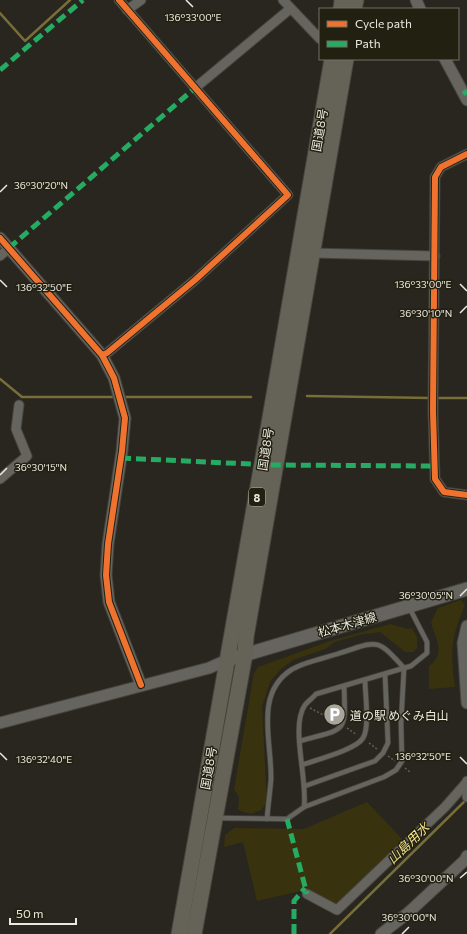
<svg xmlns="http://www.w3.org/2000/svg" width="467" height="934" font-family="Commissioner,'Noto Sans JP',sans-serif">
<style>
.green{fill:#39320e}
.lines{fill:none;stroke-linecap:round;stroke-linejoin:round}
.stream{stroke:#776e3a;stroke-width:2.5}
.service-casing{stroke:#45433c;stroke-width:6}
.minor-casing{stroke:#45433c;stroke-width:11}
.tertiary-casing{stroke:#45433c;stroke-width:13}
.secondary-casing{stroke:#45433c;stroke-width:15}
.trunk-casing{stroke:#45433c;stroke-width:17}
.path{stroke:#61605a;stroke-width:1.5;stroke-dasharray:2 2;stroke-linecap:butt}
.service{stroke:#65645f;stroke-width:4.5}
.minor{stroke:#65645f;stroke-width:9}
.tertiary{stroke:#65645f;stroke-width:11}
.secondary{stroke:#65645f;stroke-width:13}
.trunk{stroke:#656357;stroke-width:15}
.quiet{stroke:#26ab63;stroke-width:5;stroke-dasharray:10 5;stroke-linecap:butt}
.cycleway-casing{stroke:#222011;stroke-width:8}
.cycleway{stroke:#ef722f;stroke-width:6}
.ticks{fill:none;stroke:#ebe9e0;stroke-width:1.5}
.labels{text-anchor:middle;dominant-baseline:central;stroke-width:3;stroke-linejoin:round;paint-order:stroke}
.shield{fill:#222011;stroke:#afada2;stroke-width:1}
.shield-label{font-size:11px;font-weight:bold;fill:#ebe9e0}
.street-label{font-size:12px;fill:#ebe9e0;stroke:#222011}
.poi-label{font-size:12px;fill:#ebe9e0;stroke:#222011;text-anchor:start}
.water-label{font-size:13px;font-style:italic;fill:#f4e48f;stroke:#222011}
.ticks-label{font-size:10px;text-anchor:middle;fill:#ebe9e0;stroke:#222011;stroke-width:3;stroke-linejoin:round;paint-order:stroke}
</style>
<rect width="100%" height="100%" fill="#28261f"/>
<g class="green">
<path d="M461,600L465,605C451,637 450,653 455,687L429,689V666C447,653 435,639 431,622L438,608Z"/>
<polygon points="390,624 408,629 412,628 417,637 417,648 413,652 405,652 380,632 359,635 335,642 325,649 293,660 281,669 270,682 262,707 267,803 261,810 251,814 238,810 239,797 234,789 254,673 258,667 330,641"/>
<polygon points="367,802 404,841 340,904 335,905 305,890 257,901 243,842 224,847 225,835 234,828 304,829"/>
</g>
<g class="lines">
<g class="stream">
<polyline points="0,13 25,41 70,0"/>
<polyline points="0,379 22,397 116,397"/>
<polyline points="307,396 431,398"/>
<polyline points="123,397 251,397"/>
<polyline points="436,398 467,398"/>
<polyline points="330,934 467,799"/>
</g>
<defs>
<g id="service">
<path d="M300,741C346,728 346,735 344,686"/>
<path d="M302,765C315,760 356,750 363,738C370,727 365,694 365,680"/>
<polyline points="305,786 375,761 383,753 388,743 385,674"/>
<path d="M218,818L287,819L304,807C308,780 290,726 305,705C308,701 313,698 316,694L411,666L427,653V642L409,607"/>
<path d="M267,819C268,806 270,792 271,779C272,742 254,694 291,670C303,662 326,658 340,653C378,641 376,637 404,668L401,723L402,761L396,770L384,777L304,807"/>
</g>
<g id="minor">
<polyline points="283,0 320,39"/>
<polyline points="127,10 141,0"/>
<polyline points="195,88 290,9"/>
<polyline points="467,154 441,167 435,177 433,411 435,479 444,492 467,495"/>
<polyline points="312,253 435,256"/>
<polyline points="0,256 9,248"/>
<polyline points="102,355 107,353 195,280 288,195 119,0"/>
<polyline points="0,479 27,456 16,429 19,405"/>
<polyline points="467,781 467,797"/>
<polyline points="307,894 337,910 445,807 467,782"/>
</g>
<g id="tertiary">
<polyline points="416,0 420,9"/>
<polyline points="445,59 467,100"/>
<polyline points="0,238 102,355 114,378 125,418 122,451 108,544 106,575 109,602 141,685"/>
<polyline points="467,626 463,643 467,703"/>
<polyline points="0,723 209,668 227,660"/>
<polyline points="381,934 408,913 465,860 467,856"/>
</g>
<polyline id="secondary" points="227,660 467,589"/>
<g id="trunk">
<polyline points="341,9 342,0"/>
<polyline points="354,9 356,0"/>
<path d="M179,934C231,642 282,351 332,59"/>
<polyline points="194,934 245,654 246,637 346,59"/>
</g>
</defs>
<use href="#service" class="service-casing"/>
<use href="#minor" class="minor-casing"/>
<use href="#tertiary" class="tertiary-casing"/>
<use href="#secondary" class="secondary-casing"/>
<use href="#trunk" class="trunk-casing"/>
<g class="path">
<polyline points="310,708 335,721"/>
<polyline points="347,728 357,735"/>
<polyline points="369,743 377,749"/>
<polyline points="388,756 395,761"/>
<polyline points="405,768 410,772"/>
</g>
<use href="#service" class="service"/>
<use href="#minor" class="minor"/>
<use href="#tertiary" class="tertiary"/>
<use href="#secondary" class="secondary"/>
<use href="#trunk" class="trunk"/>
<g class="quiet">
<polyline points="0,70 83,0"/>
<polyline points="463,94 467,91"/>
<polyline points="9,248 195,88"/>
<polyline points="121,458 271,465 435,466"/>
<polyline points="287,819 307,894"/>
<polyline points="294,934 294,901 305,888"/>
</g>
<defs>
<g id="cycleway">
<polyline points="467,154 441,167 435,177 433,411 435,479 444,492 467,495"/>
<polyline points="0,238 102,355 114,378 125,418 122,451 108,544 106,575 109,602 141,685"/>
<polyline points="102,355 107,353 195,280 288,195 119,0"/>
</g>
</defs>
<use href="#cycleway" class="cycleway-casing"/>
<use href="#cycleway" class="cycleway"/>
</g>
<path class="ticks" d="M186,0L193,7M0,192L7,185M0,280L7,287M460,284L467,291M460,313L467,306M0,475L7,468M460,596L467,589M0,753L7,760M460,757L467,764M460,878L467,872M402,934L409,927"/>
<defs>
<symbol id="parking-disc" viewBox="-11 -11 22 22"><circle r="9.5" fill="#a7a59c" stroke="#222011"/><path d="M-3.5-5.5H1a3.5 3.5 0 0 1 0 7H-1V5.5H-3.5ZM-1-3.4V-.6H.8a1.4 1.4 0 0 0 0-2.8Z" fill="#fff"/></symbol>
</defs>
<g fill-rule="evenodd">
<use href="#parking-disc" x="322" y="702" width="25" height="25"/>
</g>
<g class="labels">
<rect class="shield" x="249" y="488" width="16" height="18" rx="3"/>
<g class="shield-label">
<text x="257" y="497">8</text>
</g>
<g class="street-label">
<text transform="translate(319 130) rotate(-80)">国道8号</text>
<text transform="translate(265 449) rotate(-81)">国道8号</text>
<text transform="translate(347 624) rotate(-16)">松本木津線</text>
<text transform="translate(208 768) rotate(-80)">国道8号</text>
</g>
<g class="poi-label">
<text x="350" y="715">道の駅 めぐみ白山</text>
</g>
<g class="water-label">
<text transform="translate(408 843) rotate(-44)">山島用水</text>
</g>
</g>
<g class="ticks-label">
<text x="193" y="21">136°33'00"E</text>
<text x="41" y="189">36°30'20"N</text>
<text x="423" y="288">136°33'00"E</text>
<text x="44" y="291">136°32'50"E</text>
<text x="426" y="317">36°30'10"N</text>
<text x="41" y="471">36°30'15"N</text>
<text x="426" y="599">36°30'05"N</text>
<text x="423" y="760">136°32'50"E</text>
<text x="44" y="763">136°32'40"E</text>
<text x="426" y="882">36°30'00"N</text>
<text x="409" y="921">36°30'00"N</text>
</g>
<rect x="319" y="8" width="140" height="52" fill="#222011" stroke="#727064"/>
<rect x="327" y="21" width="20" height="6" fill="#ef722f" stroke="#727064"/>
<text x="355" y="28" font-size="12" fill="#ebe9e0">Cycle path</text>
<rect x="327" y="41" width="20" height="6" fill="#26ab63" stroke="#727064"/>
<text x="355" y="48" font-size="12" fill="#ebe9e0">Path</text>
<path d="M10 918v6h66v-6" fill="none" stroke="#ebe9e0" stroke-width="2"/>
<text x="16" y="918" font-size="12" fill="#ebe9e0" stroke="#222011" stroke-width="3" paint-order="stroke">50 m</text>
</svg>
